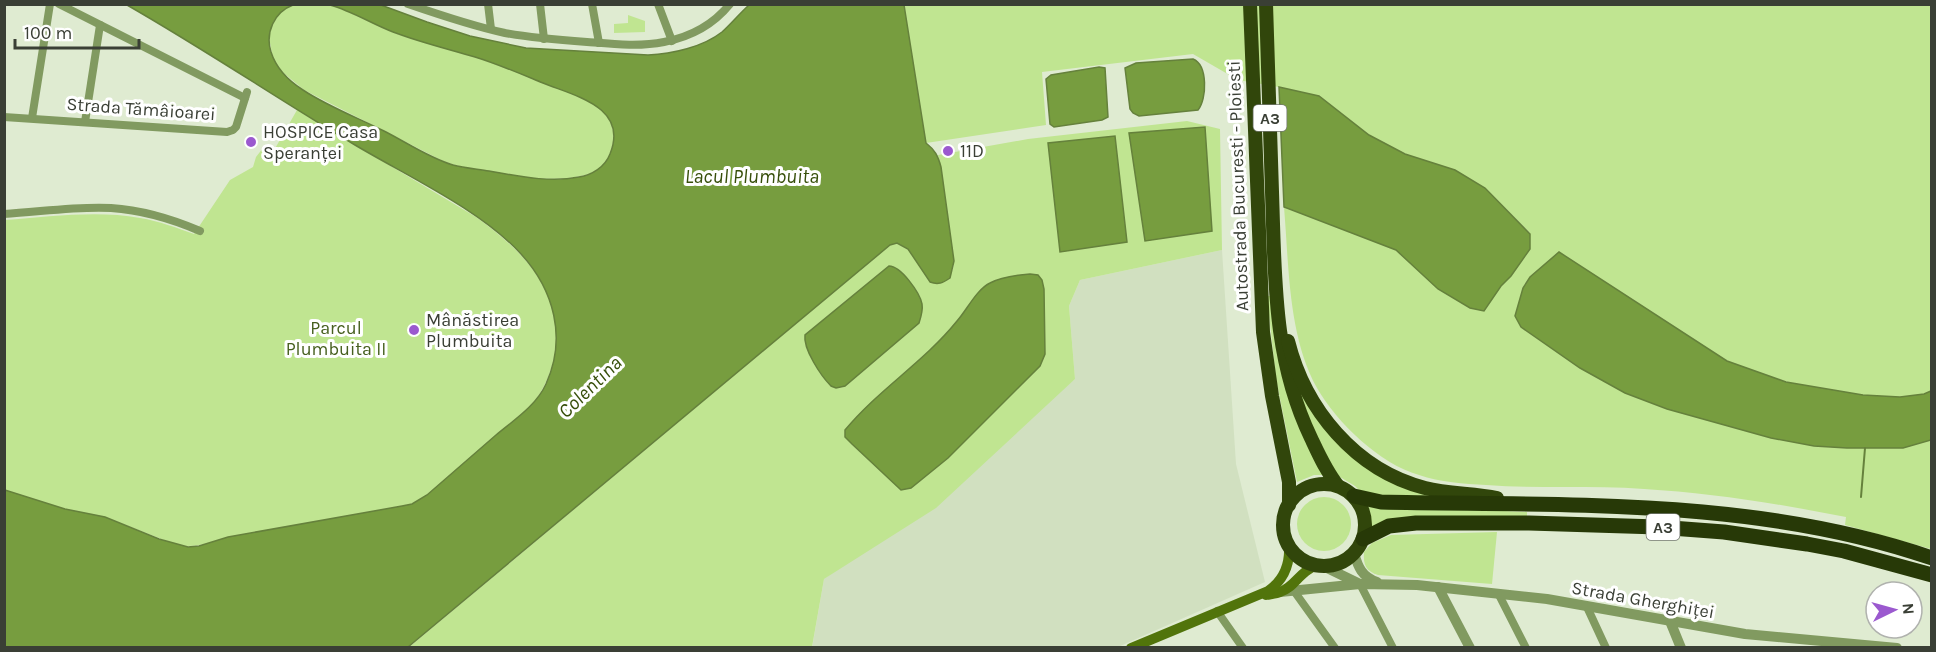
<svg xmlns="http://www.w3.org/2000/svg" width="1936" height="652" font-family="Karla,sans-serif">
<style>
.built{fill:#d1e0c0}
.green{fill:#c0e591}
.water{fill:#779d3f;stroke:#65813c;stroke-width:1.5}
.lines{fill:none;stroke-linecap:round;stroke-linejoin:round}
.stream{stroke:#65813c;stroke-width:2}
.minor{stroke:#819a60;stroke-width:8}
.tertiary{stroke:#819a60;stroke-width:10}
.secondary{stroke:#51740b;stroke-width:10}
.trunk{stroke:#31460b;stroke-width:14}
.motorway{stroke:#273907;stroke-width:15}
.poi-dot{fill:#9b59cf;stroke:#fff;stroke-width:2}
.labels{text-anchor:middle;dominant-baseline:central;stroke-width:6;stroke-linejoin:round;paint-order:stroke}
.shield{fill:#fff;stroke:#757972;stroke-width:1.5}
.shield-label{font-size:16px;font-weight:bold;fill:#3a3f35}
.street-label{font-size:18px;fill:#3a3f35;stroke:#fff}
.poi-label{font-size:18px;fill:#3a3f35;stroke:#fff;text-anchor:start}
.park-label{font-size:18px;fill:#465f1e;stroke:#fff}
.water-label{font-size:20px;font-style:italic;fill:#374f0a;stroke:#fff}
</style>
<rect width="100%" height="100%" fill="#dfebd1"/>
<polygon class="built" points="1222,250 1236,464 1265,582 1118,647 812,648 824,579 838,569 1075,379 1069,306 1080,280"/>
<g class="green">
<path d="M293,4L330,5L338,7C356,15 374,24 392,32C419,42 448,49 475,57C498,64 521,74 543,83C562,90 585,96 601,109C611,117 615,130 613,142C611,154 606,165 595,171C565,188 474,173 443,161L304,90L280,70L273,59L269,37L272,24L278,14Z"/>
<path d="M904,5H1931V391L1924,394L1900,397L1864,395L1786,382L1727,361L1559,252L1530,277L1525,284L1515,316L1521,327L1580,368L1625,393L1667,409L1771,438L1814,446L1847,448H1903L1931,440V549L1845,525L1846,517C1780,504 1712,493 1644,489C1592,485 1539,489 1486,485C1464,484 1440,482 1419,475C1380,464 1337,423 1317,388C1288,336 1289,266 1284,207L1396,250L1417,268L1484,311L1501,286L1511,276L1530,248V233L1485,188L1455,170L1405,154L1369,135L1319,96L1279,87L1238,80L1193,54L1042,72L1046,125L926,143Z"/>
<polygon points="628,15 645,21 645,32 614,33 614,24 628,23"/>
<path d="M297,110L476,217C525,252 570,298 553,363C548,379 542,392 532,405L427,495L412,504L228,537C210,543 196,548 177,545L105,517L65,509L5,490V220C49,217 96,210 140,218C159,221 177,228 194,234L230,180L253,167L256,157L263,148L273,152Z"/>
<polygon points="1187,121 1220,129 1222,250 1080,280 1069,306 1075,379 936,508 824,579 812,647 408,648 890,245 897,243 908,249 930,282 937,284 944,282 953,269 954,261 938,155 1028,139"/>
<polygon points="1267,296 1270,296 1324,475 1314,475 1297,482 1276,379"/>
<polygon points="1289,362 1341,444 1448,497 1382,498 1361,492 1355,486 1340,477 1332,469 1314,436"/>
<circle cx="1324" cy="524" r="27"/>
<polygon points="1368,505 1527,512 1527,516 1371,527 1371,517"/>
<path d="M1497,532L1492,584L1378,575C1366,571 1363,565 1364,552L1372,543L1391,535Z"/>
</g>
<g class="water">
<path d="M127,5H293C274,12 265,33 271,52C276,68 289,81 303,90C327,106 358,118 384,131C406,142 429,158 453,165C464,168 477,169 489,171C518,176 549,183 579,177C592,175 605,167 610,154C629,107 575,96 543,83C521,74 498,64 475,57C448,49 419,42 393,32C372,24 352,11 330,5H381L427,22L470,36L526,48L648,55C672,54 703,47 722,32C731,24 740,13 749,5H904L926,143C935,150 938,156 941,167L954,261L950,278C943,283 938,285 930,282L908,249L897,243L890,245L408,647H5V490L65,509L105,517L159,539L188,547L199,546L228,537L402,506L412,504L427,495C450,475 473,455 496,435C514,420 536,406 546,384C567,338 554,290 521,254C481,210 407,176 355,145C278,99 204,49 127,5Z"/>
<path d="M1193,59C1208,65 1207,99 1198,110L1139,116L1133,113L1130,109L1125,68L1136,63Z"/>
<polygon points="1099,67 1105,68 1108,117 1102,120 1054,127 1050,124 1046,79 1051,75"/>
<polygon points="1279,87 1319,96 1369,135 1405,154 1455,170 1485,188 1530,234 1530,249 1511,276 1501,286 1484,311 1470,308 1438,289 1396,250 1284,207"/>
<polygon points="1205,127 1212,231 1145,241 1129,133"/>
<polygon points="1115,136 1127,242 1060,252 1048,143"/>
<polygon points="1559,252 1727,361 1786,382 1863,395 1900,397 1924,394 1931,391 1931,440 1903,448 1847,448 1814,446 1771,438 1667,409 1625,393 1580,368 1521,327 1515,316 1523,288 1530,277"/>
<path d="M889,266C901,266 920,293 922,304C923,310 921,317 919,323L845,386L836,388L831,386C821,376 803,349 805,335Z"/>
<path d="M1030,274L1038,275L1042,280L1044,289L1045,354L1040,366L948,458L911,488L901,490L852,444L845,437V430C878,390 924,362 957,321C967,310 976,290 990,283C1001,277 1017,275 1030,274Z"/>
</g>
<g class="lines">
<polyline class="stream" points="1861,497 1865,448"/>
<g class="minor">
<polyline points="59,4 245,98"/>
<path d="M408,4C440,15 472,26 505,33C532,38 559,40 587,42C612,44 639,47 664,42C690,37 713,25 730,4"/>
<polyline points="488,4 491,29"/>
<polyline points="540,4 544,39"/>
<polyline points="592,4 599,43"/>
<polyline points="658,4 672,41"/>
<polyline points="4,117 227,132 233,130 236,127 247,92"/>
<polyline points="32,118 50,4"/>
<polyline points="85,122 100,25"/>
<path d="M4,214C40,212 76,206 111,208C142,210 172,219 200,231"/>
<polyline points="1360,584 1393,648"/>
<polyline points="1294,591 1335,648"/>
<polyline points="1499,595 1526,648"/>
<polyline points="1587,607 1606,648"/>
<polyline points="1217,611 1243,648"/>
</g>
<g class="tertiary">
<path d="M1354,553C1358,567 1362,577 1377,582"/>
<polyline points="1323,566 1360,584"/>
<polyline points="1438,587 1470,648"/>
<polyline points="1280,592 1360,584 1417,585 1547,599 1745,634 1897,648"/>
<polyline points="1670,621 1681,648"/>
</g>
<g class="secondary">
<path d="M1266,595C1270,594 1276,594 1280,592C1296,587 1299,570 1319,565"/>
<path d="M1131,648L1268,591C1284,580 1290,565 1289,546"/>
</g>
<g class="trunk">
<polyline points="1250,4 1263,332 1272,396 1289,482 1289,505"/>
<path d="M1266,4C1268,67 1270,129 1272,192C1275,278 1273,359 1311,438C1319,455 1326,471 1338,486"/>
<path d="M1288,341C1305,409 1355,470 1425,488C1449,494 1474,493 1497,498"/>
<circle cx="1324" cy="525" r="41"/>
</g>
<g class="motorway">
<path d="M1354,496L1381,502C1565,506 1755,497 1932,558"/>
<polyline points="1363,539 1389,526 1416,523 1529,523 1658,527 1724,532 1807,544 1844,551 1932,575"/>
</g>
</g>
<g class="poi-dot">
<circle cx="251" cy="142" r="6"/>
<circle cx="948" cy="151" r="6"/>
<circle cx="414" cy="330" r="6"/>
</g>
<g class="labels">
<g class="shield">
<rect x="1253.5" y="105" width="33" height="26" rx="4.5"/>
<rect x="1646.5" y="514" width="33" height="26" rx="4.5"/>
</g>
<g class="shield-label">
<text x="1270" y="118">A3</text>
<text x="1663" y="527">A3</text>
</g>
<g class="street-label">
<text transform="translate(141 109) rotate(4)">Strada Tămâioarei</text>
<text transform="translate(1238 186) rotate(-92)">Autostrada Bucuresti - Ploiesti</text>
<text transform="translate(1643 600) rotate(10)">Strada Gherghiței</text>
</g>
<g class="poi-label">
<text x="263" y="132">HOSPICE Casa<tspan x="263" dy="21">Speranței</tspan></text>
<text x="960" y="151">11D</text>
<text x="426" y="320">Mânăstirea<tspan x="426" dy="21">Plumbuita</tspan></text>
</g>
<g class="park-label">
<text x="336" y="328">Parcul<tspan x="336" dy="21">Plumbuita II</tspan></text>
</g>
<g class="water-label">
<text x="752" y="176">Lacul Plumbuita</text>
<text transform="translate(590 387) rotate(-44)">Colentina</text>
</g>
</g>
<rect width="1936" height="652" fill="none" stroke="#3a3f35" stroke-width="12"/>
<g transform="translate(1894 610) rotate(85)"><circle r="28" fill="#ffffff" stroke="#b0b2ae" stroke-width="1.5"/>
<path d="M0-4.5L10 22L0 15L-10 22Z" fill="#9b59cf"/>
<text y="-9" font-size="16" font-weight="bold" text-anchor="middle" fill="#3a3f35">N</text>
</g>
<path d="M15 39v9h124v-9" fill="none" stroke="#3a3f35" stroke-width="3"/>
<text x="24" y="39" font-size="18" fill="#3a3f35" stroke="#ffffff" stroke-width="4.5" paint-order="stroke">100 m</text>
</svg>
